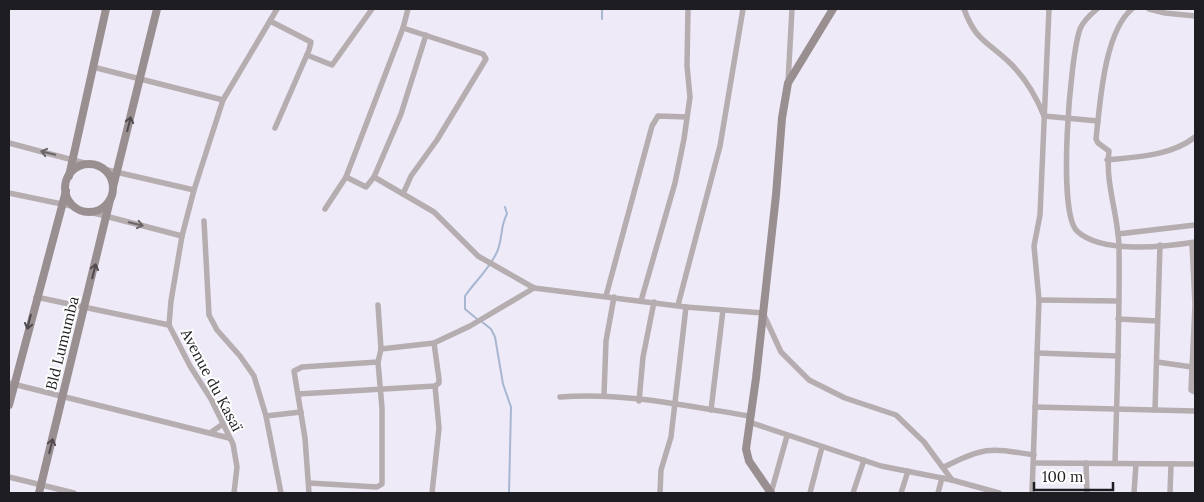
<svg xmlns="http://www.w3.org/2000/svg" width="1204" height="502" font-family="Lora,serif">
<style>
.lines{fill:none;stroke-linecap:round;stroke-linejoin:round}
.stream{stroke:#a7b7d2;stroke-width:2}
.street{stroke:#b5adaf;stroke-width:5.5}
.secondary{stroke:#998e90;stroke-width:8}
.oneway{stroke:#4f4a4d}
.oneway2{stroke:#6a6568}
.labels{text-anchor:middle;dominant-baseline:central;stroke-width:4;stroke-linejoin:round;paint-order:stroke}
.street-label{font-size:15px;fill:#1e1d21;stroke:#fff}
</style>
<rect width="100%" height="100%" fill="#efeaf8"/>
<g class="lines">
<g class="stream">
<polyline points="602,9 602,19"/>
<path d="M477,319L465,309V296C476,280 488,271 497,252C503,238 500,226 507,214L505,207"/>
<polyline points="481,321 491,329 495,337 503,384 511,407 509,493"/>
</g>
<g class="street">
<path d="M964,9C976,42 988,41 1011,64C1026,79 1036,96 1044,116L1098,121"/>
<path d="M1097,9C1091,14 1083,21 1080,29C1070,57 1057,212 1077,231C1101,254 1165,247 1195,242"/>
<polyline points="1149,9 1165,13 1195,16"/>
<polyline points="270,21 311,42 309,50 275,128"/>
<polyline points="403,28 483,54 486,59 437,140 411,176 403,194"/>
<polyline points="307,55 332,65 372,9"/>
<polyline points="93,67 223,100"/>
<polyline points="788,83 792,9"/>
<polyline points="9,143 88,164"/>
<path d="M1107,160C1137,157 1171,156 1195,137"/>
<polyline points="103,169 194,190"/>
<polyline points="346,177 366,187 374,177 434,212 478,256 534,288 686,307 763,313 781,352 809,380 845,398 896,415 924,442 952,480"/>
<polyline points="374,177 401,114 426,35"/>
<polyline points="9,193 76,207"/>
<polyline points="325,209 346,177 403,28 408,9"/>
<polyline points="90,212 182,236"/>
<polyline points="204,221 209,315 217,330 240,356 254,376 266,416 281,493"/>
<polyline points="1118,234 1195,225"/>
<polyline points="1192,243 1195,305 1191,390 1195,392"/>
<polyline points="606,296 652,126 658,116 687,117"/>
<polyline points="36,297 169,325"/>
<polyline points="1039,300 1118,301"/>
<polyline points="641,301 675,183 684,139 690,97 687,66 688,9"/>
<polyline points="678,305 720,146 743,9"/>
<polyline points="1118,319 1157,321"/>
<polyline points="381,349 434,343 470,326 534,288"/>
<polyline points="1037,353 1118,356"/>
<polyline points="1157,362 1192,367"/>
<polyline points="9,383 229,438"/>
<polyline points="298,394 435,386 439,383 439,379 434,343"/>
<polyline points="604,395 606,341 614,297"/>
<path d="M560,397C623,392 687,406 749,416"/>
<polyline points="639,401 643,357 654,302"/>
<polyline points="1035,407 1195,411"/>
<polyline points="711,410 723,310"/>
<polyline points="1155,410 1160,245"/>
<polyline points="266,416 301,412"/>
<polyline points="749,422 881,466 952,480 999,493"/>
<polyline points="210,433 223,424"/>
<polyline points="1034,463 1195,464"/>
<polyline points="1086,463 1087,493"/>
<path d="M1115,463C1117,391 1120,318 1119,246C1118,214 1105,183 1109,151L1098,143L1096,139C1100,104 1104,32 1132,9"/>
<path d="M944,467C985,446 990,448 1034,455"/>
<polyline points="9,477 74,493"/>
<polyline points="309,483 377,487 382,484 382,408 378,362 381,349 378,305"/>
<polyline points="234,493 237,467 233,444 211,399 190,366 169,325 171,301 182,236 194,190 223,100 277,9"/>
<polyline points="309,493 305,438 294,371 302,367 378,362"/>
<polyline points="432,493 439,428 435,386"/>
<polyline points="660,493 661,470 671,437 686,307"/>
<polyline points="771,493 787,436"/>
<polyline points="810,493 822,447"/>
<polyline points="853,493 864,460"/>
<polyline points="901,493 908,471"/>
<polyline points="938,493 942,478"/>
<polyline points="1032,493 1039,300 1034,246 1040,215 1049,9"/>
<polyline points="1134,493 1136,464"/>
<polyline points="1170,493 1171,464"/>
</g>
<g class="secondary">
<circle cx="89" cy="188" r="24"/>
<polyline points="69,176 106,9"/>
<polyline points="113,187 157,9"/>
<polyline points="9,405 66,191"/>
<polyline points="39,493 110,200"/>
<polyline points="771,493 749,461 746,449 756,378 776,195 782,118 788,83 833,9"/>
</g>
</g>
<defs><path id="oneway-shaft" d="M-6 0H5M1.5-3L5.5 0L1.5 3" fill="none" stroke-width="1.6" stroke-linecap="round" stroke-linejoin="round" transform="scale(1.25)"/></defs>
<g class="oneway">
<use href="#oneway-shaft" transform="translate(129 124) rotate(-76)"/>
<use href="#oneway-shaft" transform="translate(94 271) rotate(-76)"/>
<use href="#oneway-shaft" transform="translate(29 322) rotate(104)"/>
<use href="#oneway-shaft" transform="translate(51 446) rotate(-76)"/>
</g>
<g class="oneway2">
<use href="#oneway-shaft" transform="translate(48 153) rotate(-166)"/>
<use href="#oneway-shaft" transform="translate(136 224) rotate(14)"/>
</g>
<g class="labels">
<g class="street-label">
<text transform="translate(62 343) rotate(-76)">Bld Lumumba</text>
<text transform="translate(212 380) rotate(62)">Avenue du Kasaï</text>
</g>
</g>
<rect width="1204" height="502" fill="none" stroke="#1e1d21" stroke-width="20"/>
<path d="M1034 482v8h79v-8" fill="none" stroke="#1e1d21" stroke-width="2.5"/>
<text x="1042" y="482" font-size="15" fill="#1e1d21" stroke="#ffffff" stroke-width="4" paint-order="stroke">100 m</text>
</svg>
